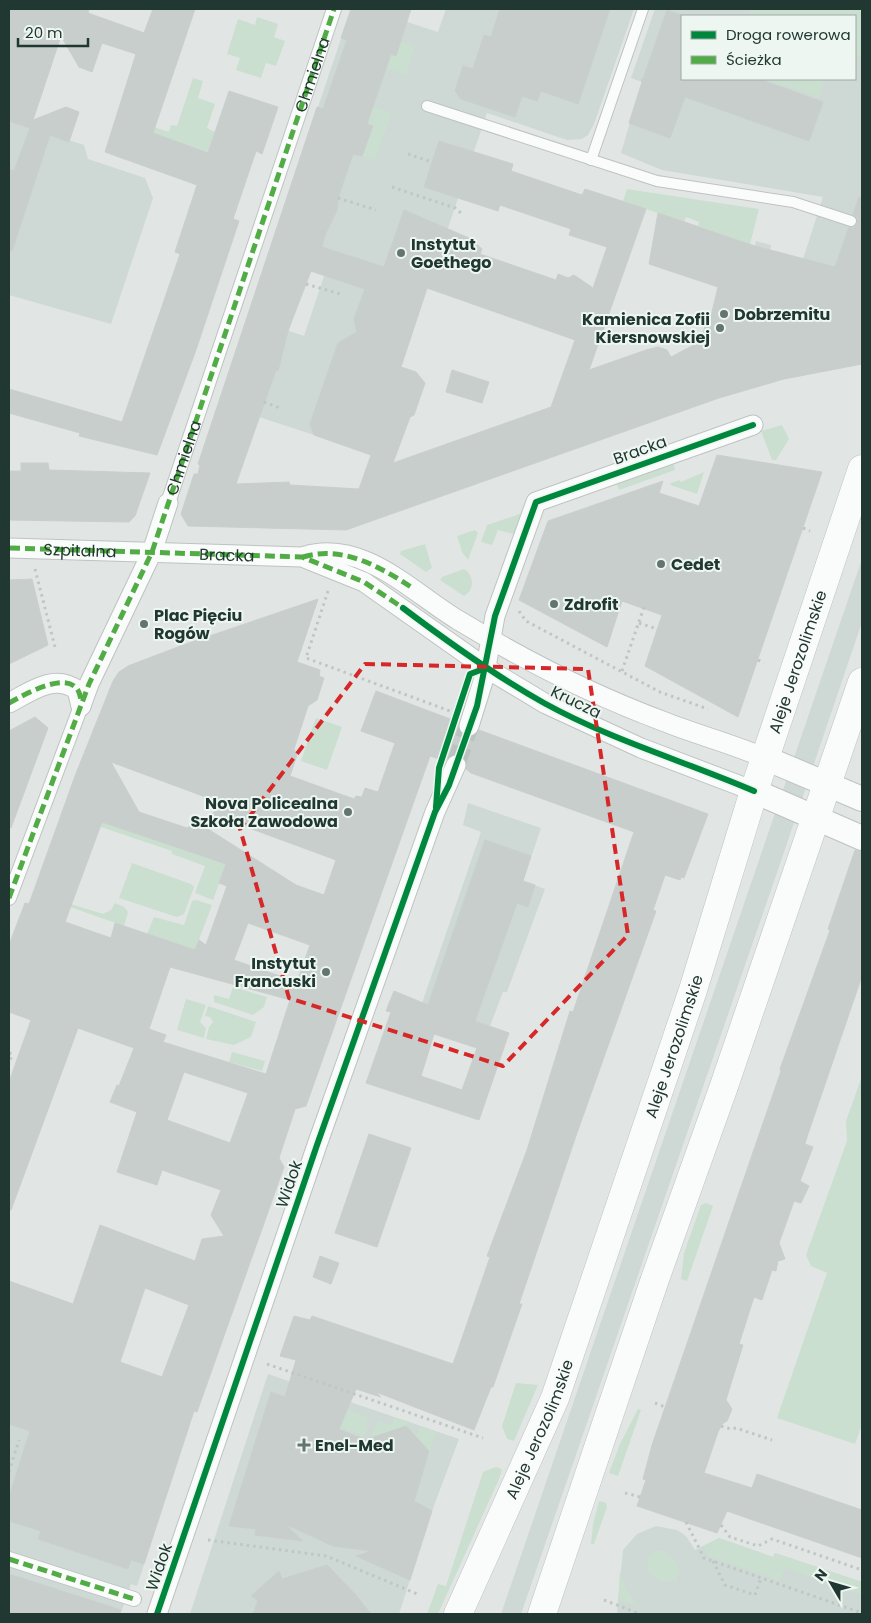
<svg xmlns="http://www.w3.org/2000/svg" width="871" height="1623" font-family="Poppins,sans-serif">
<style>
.built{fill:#ced8d4;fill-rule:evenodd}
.green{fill:#cadfd0}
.building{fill:#c8cecb;stroke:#cacfcd;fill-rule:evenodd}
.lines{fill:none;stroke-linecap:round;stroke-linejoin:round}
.minor-tunnel{stroke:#bac3c0;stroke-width:19;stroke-dasharray:19 9;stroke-linecap:butt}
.service-casing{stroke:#bec3c1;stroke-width:12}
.pedestrian-casing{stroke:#bec3c1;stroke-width:16}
.minor-casing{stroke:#bec3c1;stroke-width:21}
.tertiary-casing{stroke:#bec3c1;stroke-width:26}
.secondary-casing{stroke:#bdc4c1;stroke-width:29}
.path{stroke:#bfc7c5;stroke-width:3;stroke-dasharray:2.5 4;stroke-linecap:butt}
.service{stroke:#fafbfb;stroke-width:10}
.pedestrian{stroke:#fafbfb;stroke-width:14}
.minor{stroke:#fafbfb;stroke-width:19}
.tertiary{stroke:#fafbfb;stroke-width:24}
.secondary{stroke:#fafbfb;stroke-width:28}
.quiet{stroke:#52ac45;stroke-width:5;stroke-dasharray:10 5;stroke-linecap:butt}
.cycleway-casing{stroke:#eef6f2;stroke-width:9}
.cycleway{stroke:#00873e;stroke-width:6}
.marked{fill:none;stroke:#d62828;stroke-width:4;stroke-dasharray:10 6;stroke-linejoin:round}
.poi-dot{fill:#647570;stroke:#eef6f2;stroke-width:2}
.labels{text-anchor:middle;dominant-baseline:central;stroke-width:4;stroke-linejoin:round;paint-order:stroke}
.street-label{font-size:16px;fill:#203831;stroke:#eef6f2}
.poi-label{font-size:16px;font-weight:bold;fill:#203831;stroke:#eef6f2;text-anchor:start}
</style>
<rect width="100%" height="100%" fill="#e1e6e4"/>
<g class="built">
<polygon points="351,9 367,9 438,32 446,9 525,9 515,38 538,42 549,9 634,9 594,124 588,135 582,139 567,140 487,113 394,387 314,435 259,417 247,317 304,336 324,276 310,271 276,232"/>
<path d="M655,9H862V363L784,379L719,398L756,241L771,245L770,250L803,259L823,197L662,170L621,153L642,82L631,78ZM682,16H855V79H682Z"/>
<polygon points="9,121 84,145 88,159 145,178 153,198 111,324 9,295"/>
<polygon points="862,559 862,622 781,861 521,1614 501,1614"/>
<polygon points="468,803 541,828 523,881 545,889 507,992 503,992 490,1026 422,1003 481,832 463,825"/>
<polygon points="9,1281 73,1304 137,1445 178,1460 137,1586 131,1584 122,1610 106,1606 106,1614 9,1614"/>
<polygon points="268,1374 459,1439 432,1511 399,1614 190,1614"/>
<polygon points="656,1526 677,1530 686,1536 695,1550 719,1538 773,1557 775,1553 862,1582 862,1614 617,1614 623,1550 637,1534"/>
</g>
<g class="green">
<polygon points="751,9 862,9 861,57 855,55 855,16 749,16"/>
<polygon points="257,17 278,24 274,37 285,41 276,66 266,63 261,78 236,70 240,58 227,54 238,19 255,25"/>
<polygon points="401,41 415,46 406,75 386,68 391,54 396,55"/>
<polygon points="193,78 203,81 198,98 215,104 207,128 215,132 207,156 153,133 154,127 169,132 171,125 177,126"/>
<polygon points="763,79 825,79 819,98"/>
<polygon points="373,107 392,113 375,161 362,156 373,126 367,124"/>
<polygon points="627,189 759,209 750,244 698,226 699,222 686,217 684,222 623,201"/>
<polygon points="782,425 789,439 776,460 772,460 761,431"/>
<polygon points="673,462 675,470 619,490 616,482"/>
<polygon points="704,472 697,494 670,485 671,483 680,480 681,482"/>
<polygon points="523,513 514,534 498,530 492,545 481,542 487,525"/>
<polygon points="475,530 478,533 468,560 462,552 457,536"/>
<polygon points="425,544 432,568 426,572 400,554 401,551"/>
<path d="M464,569C474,575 475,590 464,596L440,580L442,577Z"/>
<polygon points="316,718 342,727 327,770 301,761"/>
<polygon points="102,822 226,864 213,900 195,893 205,866 172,854 172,851 101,827"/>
<polygon points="132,863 191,884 194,887 184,914 177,917 119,898"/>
<polygon points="196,900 212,905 195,950 147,934 154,917 184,925 192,901"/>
<polygon points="115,903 124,907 128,912 124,926 70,907 71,904 103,914 111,910"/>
<polygon points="233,987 267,997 264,1007 253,1015 214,1002 214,995 229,999"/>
<polygon points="186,999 206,1005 200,1022 206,1028 204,1038 177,1030"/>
<polygon points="208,1006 256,1022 251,1037 234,1045 206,1039 209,1027 213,1022 210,1017 205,1016"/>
<polygon points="232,1052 265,1061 262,1071 229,1062"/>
<polygon points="862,1076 862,1424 855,1444 777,1418 827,1273 811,1266 806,1255 847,1141 846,1121"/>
<polygon points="706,1203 713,1206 687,1281 681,1279 684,1253 701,1205"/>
<polygon points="516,1383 538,1385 514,1441 507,1439 502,1426"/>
<polygon points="331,1404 367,1417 367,1432 363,1436 345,1428 344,1431 339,1429 344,1416"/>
<polygon points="638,1409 641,1410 618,1476 609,1473 620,1444"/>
<polygon points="394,1417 409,1423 407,1430 417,1434 420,1427 437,1432 428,1458 373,1444 370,1437 379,1421 391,1425"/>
<polygon points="496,1467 502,1469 499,1479 438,1614 427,1614 438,1584 446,1586 483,1472"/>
<polygon points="599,1501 606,1503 607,1507 594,1544 591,1544 593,1524"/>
<polygon points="719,1538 773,1557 775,1553 862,1582 862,1595 785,1568 780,1581 708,1556 703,1546"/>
<polygon points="655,1551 665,1551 675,1561 680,1573 676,1582 659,1581 648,1572 647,1559"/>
<polygon points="620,1570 626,1589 637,1605 618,1601"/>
</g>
<g class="building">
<polygon points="9,9 89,9 88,13 144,33 153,9 195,9 153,133 208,153 229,91 278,107 262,154 256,151 233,219 239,221 196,350 157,455 79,436 80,433 9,413 9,389 122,422 180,254 175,252 197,185 105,152 136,54 102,43 92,72 79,67 61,36 33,120 66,107 79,112 69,142 50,135 12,251 9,251 9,169 14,171 30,128 9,121"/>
<path d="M351,9H411L396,56L391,54L367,124L373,126L362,156L353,154L338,198L337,210L325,235L322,247L384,267L404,210L469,238L482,249L480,254L556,280L558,274L568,278L574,275L593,288L607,247L569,235L571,229L500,205L498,211L424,187L439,141L513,164L511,171L582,195L585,189L646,209L589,370L646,350L658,347L667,350L671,357L692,346L701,344L707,316H711L718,287L649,264L658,213L755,246L835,267L849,227L853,228L857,224L858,219L853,214L859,197H862V364L784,379L719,398L346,530L188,526L181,514L194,474H198L200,465L198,464L317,107L323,109L347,40L341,38ZM311,271L365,289L354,319L357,332L338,343L310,424L314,435L371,455L359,489L290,485L289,482L236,484L276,370L278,371L288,331ZM427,288L575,340L551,407L393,463L410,417L414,415L425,383L416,372L401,367Z"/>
<polygon points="500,9 610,9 578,104 541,91 537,101 522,96 515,117 461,99 455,91 463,66 473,69 484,35 491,37"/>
<polygon points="667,10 682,15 682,79 759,79 823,102 809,141 685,97 670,138 629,123 642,82 641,79 643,79"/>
<polygon points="452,370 489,382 482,403 446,392"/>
<polygon points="717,455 822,472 738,717 645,666 662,615 622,601 607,647 519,600 548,521 663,481 659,493 699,506"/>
<polygon points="21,463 48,463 49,470 150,473 135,516 129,522 9,520 9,471 21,471"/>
<polygon points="32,579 48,645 9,664 9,580"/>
<path d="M318,599L297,662L320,670L319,676L324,678L317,700L308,706L294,749L297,755L290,776L354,799L356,796L362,797L365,788L378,792L395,743L361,731L376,691L458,722V729L465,737H472L479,730L708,814L684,878L681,877L680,880L665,875L653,910L656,911L577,1133L519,1304H522L493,1387H491L474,1430L376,1392L381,1397L356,1389L339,1429L365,1440L406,1426L429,1451L414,1501L432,1511L410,1580L356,1556L372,1551L333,1546L285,1524L303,1541L255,1535L256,1529L229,1526L271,1392L285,1397L296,1360L280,1356L294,1316L310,1320L312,1316L453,1364L490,1257L487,1256L527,1150L570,1011L573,1012L634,832L471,773L466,769L465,759L460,755L450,756L445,761L430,756L306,1106L295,1109L279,1158L284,1167L197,1412L194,1411L144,1564L131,1560L128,1569L38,1539L41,1531L9,1521V1497L30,1431L9,1424V1281L73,1304L100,1225L195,1261L202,1239L224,1236L211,1215L221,1190L162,1170L157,1185L117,1172L137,1112L110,1102L117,1085L119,1086L134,1048L78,1028L11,1210H9V1082L31,1020L9,1012V945L25,903L29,904L75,776L113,681L119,672L128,666L183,645ZM111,762L227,805L211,814L336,860L324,895L296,885L197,822L187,828L139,812ZM102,822L226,864L219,883L227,886L206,945L199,940L195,950L115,923L111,938L65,922ZM248,923L310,945L297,982L234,960ZM170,967L290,1000L266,1074L163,1042L166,1035L149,1029ZM184,1072L248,1093L230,1143L167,1120ZM145,1288L189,1305L162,1377L120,1362Z"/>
<polygon points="35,717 48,728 11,828 9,827 9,731"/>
<path d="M485,840L531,856L523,881L535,885L528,907L517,903L475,1021L509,1033L479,1120L366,1083L391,1012L386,1011L394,991L428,1005ZM434,1034L477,1048L462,1090L421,1076Z"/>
<polygon points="855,850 862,852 862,976 807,1137 805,1144 813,1147 800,1181 809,1186 801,1203 794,1201 779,1243 785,1259 778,1261 776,1271 772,1270 762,1300 754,1297 739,1344 743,1345 726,1400 732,1409 727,1421 722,1424 718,1432 704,1473 752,1488 757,1474 862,1510 862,1558 727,1511 717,1533 637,1506 646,1480 643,1479 652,1445 781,1071 780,1069 830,930 828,929"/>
<polygon points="369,1134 411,1148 377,1247 335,1233"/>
<polygon points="320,1256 339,1263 331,1284 313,1277"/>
<polygon points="327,1565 355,1594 371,1614 253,1614 258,1600 251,1596 279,1571 282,1579"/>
<polygon points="9,1574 121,1610 120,1614 9,1614"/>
</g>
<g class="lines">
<polyline class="minor-tunnel" points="456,765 469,726"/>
<defs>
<g id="service">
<polyline points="427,106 657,181 793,202 851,221"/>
<polyline points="591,160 643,9"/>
</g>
<g id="pedestrian">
<path id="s1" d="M168,503L334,9"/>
<polyline points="9,898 81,706"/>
<polyline points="9,1559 134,1599"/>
</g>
<g id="minor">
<path id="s2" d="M9,548L302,557L364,582L486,668L546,704L641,748L754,791"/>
<path d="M305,556C363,539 413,593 458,620C522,659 595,696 665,722C698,735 732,744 765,758"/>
<path d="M9,703C30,692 54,673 77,690L81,706"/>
<polyline points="81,706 89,684 152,552 168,503"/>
<polyline points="469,726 484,678 495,616 536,502 753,425"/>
<polyline points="157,1614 317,1145 435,812 456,765"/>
</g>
<g id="tertiary">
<polyline points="765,758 862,799"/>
<polyline points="754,791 862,838"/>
</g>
<g id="secondary">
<path id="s3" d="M458,1614L555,1398L693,990L754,791L862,469"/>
<polyline points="542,1614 655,1279 723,1089 862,682"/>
</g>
</defs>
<use href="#service" class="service-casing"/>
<use href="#pedestrian" class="pedestrian-casing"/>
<use href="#minor" class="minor-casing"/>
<use href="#tertiary" class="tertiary-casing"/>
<use href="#secondary" class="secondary-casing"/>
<g class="path">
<polyline points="408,154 432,162"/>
<polyline points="392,187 455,208 461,213"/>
<polyline points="338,198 376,210"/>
<polyline points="306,284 340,294"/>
<polyline points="264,402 280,408"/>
<polyline points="803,528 810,531"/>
<polyline points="35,569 55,647"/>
<polyline points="328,591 306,658 450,711"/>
<polyline points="519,611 526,621 660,692 708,709"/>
<polyline points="639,623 657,629"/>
<polyline points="758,660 764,663"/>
<polyline points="622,671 644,607"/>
<polyline points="9,1053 12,1054 9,1064"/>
<polyline points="267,1364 483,1438"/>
<polyline points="655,1403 665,1407"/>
<polyline points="721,1426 731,1429 736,1428 772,1440"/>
<polyline points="9,1472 19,1440"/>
<polyline points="625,1493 640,1497"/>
<polyline points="686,1522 704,1558 862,1613"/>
<polyline points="721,1525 730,1537 758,1546 772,1539 862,1570"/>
<polyline points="208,1540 326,1556 420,1595"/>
<polyline points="713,1561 725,1585 755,1595 761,1578"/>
<polyline points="604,1600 640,1614"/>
</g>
<use href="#service" class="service"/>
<use href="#pedestrian" class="pedestrian"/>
<use href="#minor" class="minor"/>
<use href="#tertiary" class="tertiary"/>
<use href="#secondary" class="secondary"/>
<g class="quiet">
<polyline points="10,548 302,557 364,582 403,608"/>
<path d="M303,557C343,545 381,567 414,589"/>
<path d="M9,703C26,694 80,662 81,703"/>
<polyline points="9,898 89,684 152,552 334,9"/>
<polyline points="9,1559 134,1599"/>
</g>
<defs>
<g id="cycleway">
<path d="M403,608C448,642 494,675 544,703C611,740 684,761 754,791"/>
<polyline points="436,807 439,768 470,674 486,668"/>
<polyline points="157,1614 317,1145 435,812 449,785 477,706 495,616 536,502 753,425"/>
</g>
</defs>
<use href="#cycleway" class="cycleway-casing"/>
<use href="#cycleway" class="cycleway"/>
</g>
<path class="marked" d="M365,664L588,669L628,935L503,1066L289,998L240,829Z"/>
<g class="poi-dot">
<circle cx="401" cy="253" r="5"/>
<circle cx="724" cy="314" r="5"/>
<circle cx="720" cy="328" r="5"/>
<circle cx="661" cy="564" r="5"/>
<circle cx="554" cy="604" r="5"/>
<circle cx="144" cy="624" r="5"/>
<circle cx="348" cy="812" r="5"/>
<circle cx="326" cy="972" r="5"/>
<path d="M301.5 1437.5h5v5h5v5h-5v5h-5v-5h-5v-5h5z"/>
</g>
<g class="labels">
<g class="street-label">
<text stroke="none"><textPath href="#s1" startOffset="452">Chmielna</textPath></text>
<text transform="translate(640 450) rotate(-20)">Bracka</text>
<text stroke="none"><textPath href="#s1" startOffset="48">Chmielna</textPath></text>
<text stroke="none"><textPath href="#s2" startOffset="71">Szpitalna</textPath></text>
<text stroke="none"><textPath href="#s2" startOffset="218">Bracka</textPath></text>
<text stroke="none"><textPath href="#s3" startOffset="1012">Aleje Jerozolimskie</textPath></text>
<text transform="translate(576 702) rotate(26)">Krucza</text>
<text stroke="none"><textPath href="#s3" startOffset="608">Aleje Jerozolimskie</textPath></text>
<text transform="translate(289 1184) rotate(-71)">Widok</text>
<text stroke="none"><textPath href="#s3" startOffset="202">Aleje Jerozolimskie</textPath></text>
<text transform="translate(159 1567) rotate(-71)">Widok</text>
</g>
<g class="poi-label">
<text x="411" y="244">Instytut<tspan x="411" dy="18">Goethego</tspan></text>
<text x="734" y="314">Dobrzemitu</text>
<text x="710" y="319" text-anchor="end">Kamienica Zofii<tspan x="710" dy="18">Kiersnowskiej</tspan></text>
<text x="671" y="564">Cedet</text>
<text x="564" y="604">Zdrofit</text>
<text x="154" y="615">Plac Pięciu<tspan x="154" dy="18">Rogów</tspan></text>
<text x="338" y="803" text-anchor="end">Nova Policealna<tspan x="338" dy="18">Szkoła Zawodowa</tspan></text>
<text x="316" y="963" text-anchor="end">Instytut<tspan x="316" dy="18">Francuski</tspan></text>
<text x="315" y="1445">Enel-Med</text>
</g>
</g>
<rect width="871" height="1623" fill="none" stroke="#203831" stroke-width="20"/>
<rect x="681" y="15" width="175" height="65" fill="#eef6f2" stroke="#9caaa5"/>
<rect x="691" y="31" width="25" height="8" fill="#00873e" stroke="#9caaa5"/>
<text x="726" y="40" font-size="15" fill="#203831">Droga rowerowa</text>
<rect x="691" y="56" width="25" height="8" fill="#52ac45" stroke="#9caaa5"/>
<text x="726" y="65" font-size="15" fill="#203831">Ścieżka</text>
<g transform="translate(831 1583) rotate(308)" stroke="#eef6f2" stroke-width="4" paint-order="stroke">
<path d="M0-4L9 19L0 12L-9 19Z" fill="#203831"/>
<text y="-8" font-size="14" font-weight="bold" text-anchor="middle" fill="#203831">N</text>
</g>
<path d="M18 38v8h70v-8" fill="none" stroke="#203831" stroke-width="2.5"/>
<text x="25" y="38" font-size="15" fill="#203831" stroke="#eef6f2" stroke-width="4" paint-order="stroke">20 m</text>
</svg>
